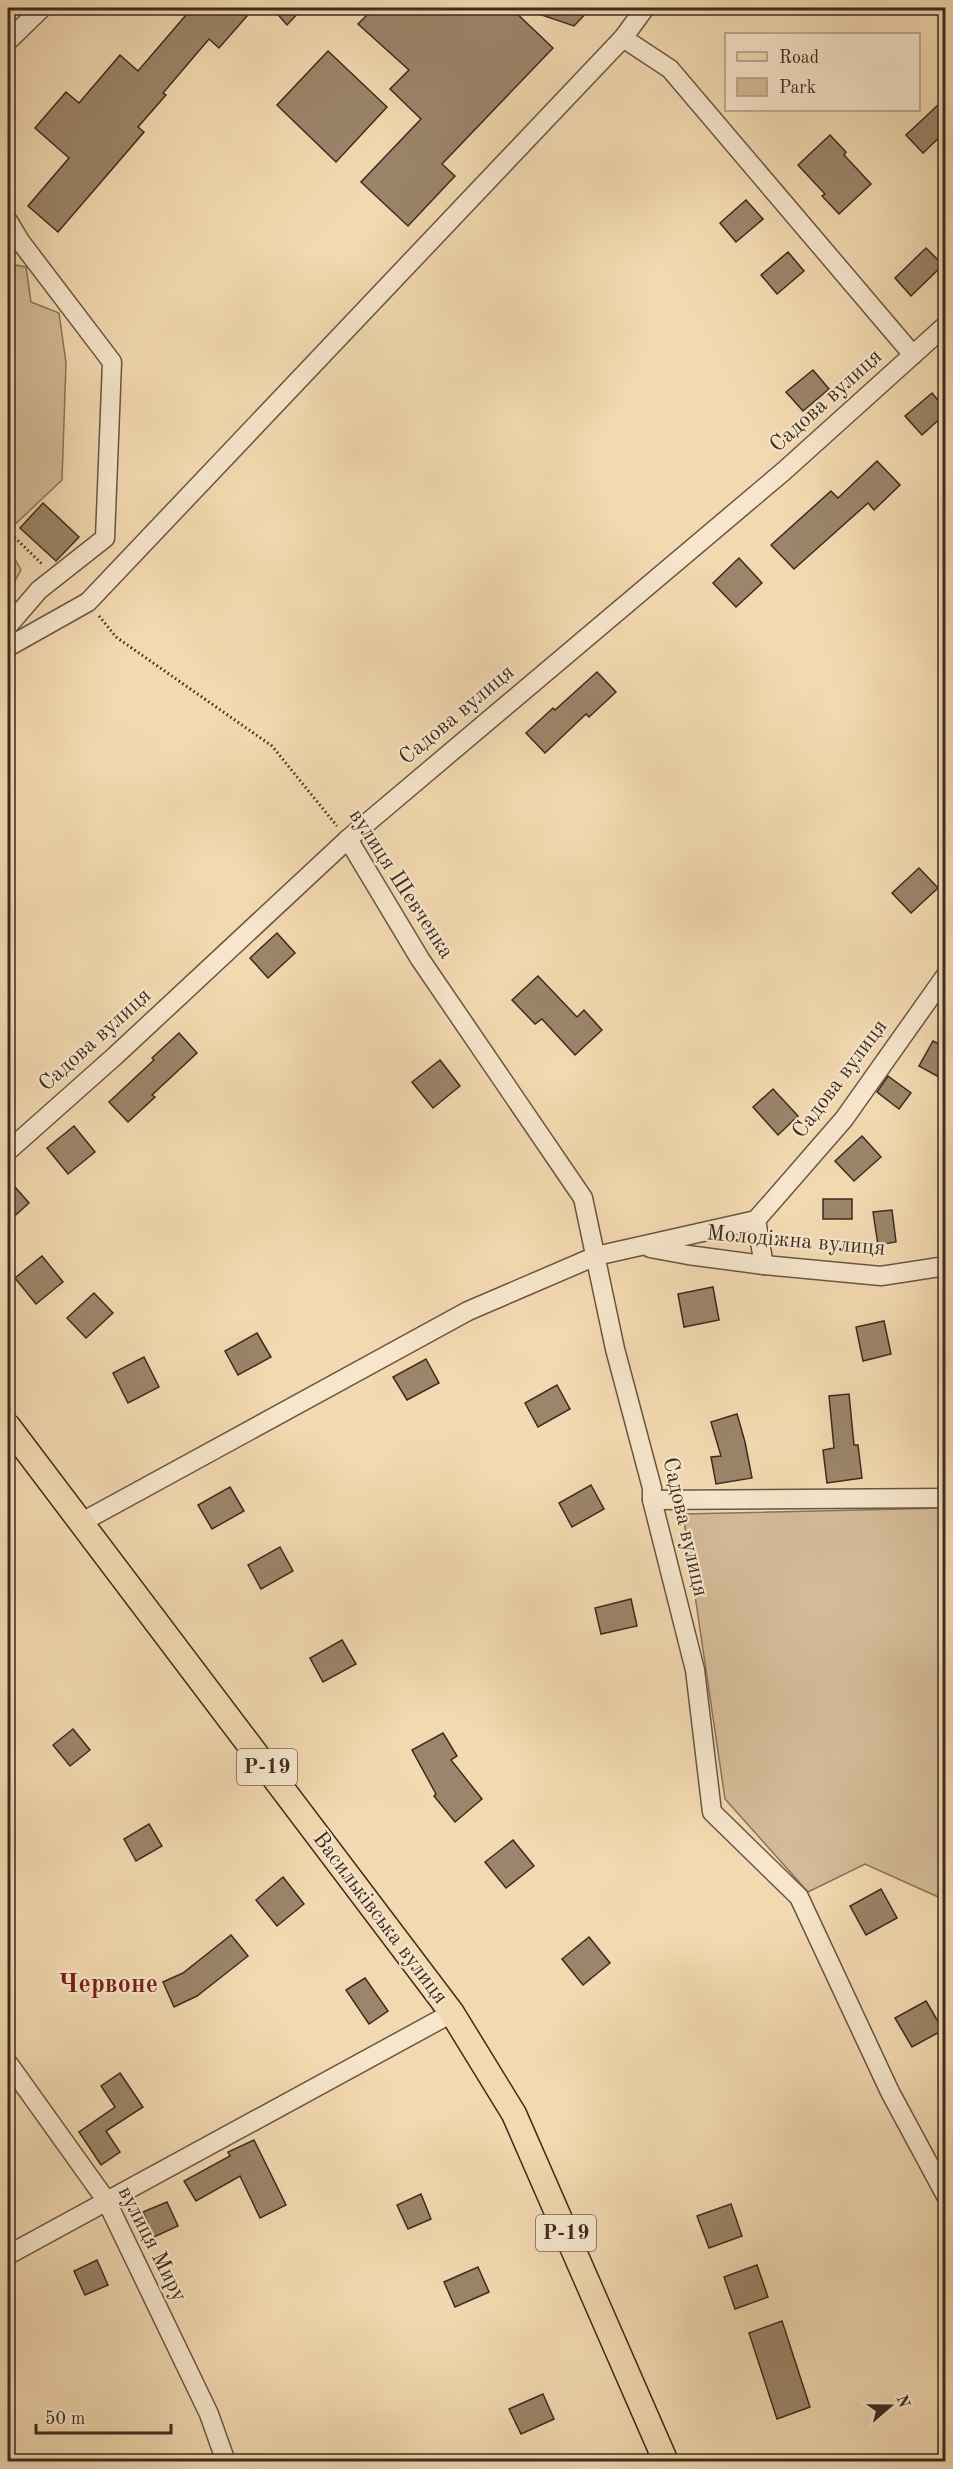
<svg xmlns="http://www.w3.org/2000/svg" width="953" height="2469" font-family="'Old Standard TT',serif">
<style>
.green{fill:#d4bb98;stroke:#88735b;stroke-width:1.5}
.building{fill:#9c856a;stroke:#3d2b1e;stroke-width:1.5}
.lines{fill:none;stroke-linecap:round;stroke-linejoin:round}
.minor-casing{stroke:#6a5643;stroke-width:21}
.major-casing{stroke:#3d2b1e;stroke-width:27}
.path{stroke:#3d2b1e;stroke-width:3;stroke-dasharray:1.5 3;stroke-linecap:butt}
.minor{stroke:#f7e6cc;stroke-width:18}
.major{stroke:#f3d9b1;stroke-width:24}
.labels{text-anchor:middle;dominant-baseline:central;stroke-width:4.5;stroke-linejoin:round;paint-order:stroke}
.shield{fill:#f7e6cc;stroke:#756352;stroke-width:1.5}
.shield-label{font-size:21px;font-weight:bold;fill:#3d2b1e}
.street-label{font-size:22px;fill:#3d2b1e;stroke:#f7e6cc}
.quarter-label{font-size:26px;font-weight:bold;fill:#7a1f14;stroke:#f7e6cc}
</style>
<rect width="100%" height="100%" fill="#f3d9b1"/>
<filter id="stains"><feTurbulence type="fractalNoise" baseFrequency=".00333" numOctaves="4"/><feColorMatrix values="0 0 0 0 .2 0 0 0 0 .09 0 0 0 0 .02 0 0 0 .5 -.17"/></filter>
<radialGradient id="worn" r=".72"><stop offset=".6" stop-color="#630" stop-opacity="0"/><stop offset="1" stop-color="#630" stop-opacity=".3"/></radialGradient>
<g class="green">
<polygon points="8,242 10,264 26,267 31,302 59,313 66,363 62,480 8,531"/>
<polygon points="8,546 21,570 8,593"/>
<polygon points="945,1508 945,1900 865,1864 808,1892 725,1799 683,1514"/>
</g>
<g class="building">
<polygon points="192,8 254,8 219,48 209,39 163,93 166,95 138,127 144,132 58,232 28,206 69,158 35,128 66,92 79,103 120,55 138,71"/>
<polygon points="272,8 303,8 287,25"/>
<polygon points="374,8 511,8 553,48 442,164 455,176 408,226 361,182 421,119 390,89 409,70 358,24"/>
<polygon points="527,8 591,8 574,26 527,10"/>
<polygon points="328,51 387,107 336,162 277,105"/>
<polygon points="938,105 945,113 945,132 923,153 906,135"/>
<polygon points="830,135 846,152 844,155 871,184 839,214 822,196 825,194 798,165"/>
<polygon points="746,200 763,219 736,242 720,223"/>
<polygon points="926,248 943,265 911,296 895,278"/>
<polygon points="788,252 804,271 777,294 761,275"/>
<polygon points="813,370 829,389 803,411 786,392"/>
<polygon points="932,393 945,409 945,414 922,435 905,416"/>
<polygon points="877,461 900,485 874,510 868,503 794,569 771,545 831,491 838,498"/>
<polygon points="43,503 79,537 56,561 20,528"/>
<polygon points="739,558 762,583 736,607 713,583"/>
<polygon points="597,672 616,692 589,717 586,714 545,753 526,733 553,708 555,710"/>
<polygon points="919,868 938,888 911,913 892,893"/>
<polygon points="277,933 295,953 268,978 250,958"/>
<polygon points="538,976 577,1017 584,1010 602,1030 575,1055 542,1019 535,1024 512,1000"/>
<polygon points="179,1033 197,1053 152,1095 155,1097 128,1122 109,1102 154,1060 152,1058"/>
<polygon points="933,1041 945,1047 945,1060 937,1076 919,1066"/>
<polygon points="440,1060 460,1086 433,1108 412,1082"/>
<polygon points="888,1076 911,1093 899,1109 877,1092"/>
<polygon points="773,1089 798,1116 778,1135 753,1107"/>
<polygon points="74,1126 95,1152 68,1174 47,1148"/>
<polygon points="862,1136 881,1157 854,1181 835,1161"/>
<polygon points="8,1179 29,1203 8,1222"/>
<rect x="823" y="1199" width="29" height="20"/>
<polygon points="892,1210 896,1242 878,1245 873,1212"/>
<polygon points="42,1256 63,1282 36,1304 15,1278"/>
<polygon points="713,1287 719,1320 684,1327 678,1294"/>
<polygon points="94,1293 113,1313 86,1338 67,1318"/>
<polygon points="884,1321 891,1354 863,1361 856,1327"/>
<polygon points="257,1333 271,1357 238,1375 225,1351"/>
<polygon points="144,1357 159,1387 128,1403 113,1373"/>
<polygon points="426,1359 439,1383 407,1400 393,1377"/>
<polygon points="557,1385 570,1409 538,1427 525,1403"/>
<polygon points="849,1394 854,1445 858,1445 862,1478 827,1483 823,1450 834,1448 829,1396"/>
<polygon points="737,1414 745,1442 752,1478 716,1484 711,1457 721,1456 711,1422"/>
<polygon points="591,1485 604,1509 572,1527 559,1503"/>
<polygon points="230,1487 244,1511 212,1529 198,1505"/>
<polygon points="280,1547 293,1571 261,1589 248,1565"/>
<polygon points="631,1599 637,1626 601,1634 595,1608"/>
<polygon points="342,1640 356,1664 323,1682 310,1658"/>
<polygon points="73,1729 90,1750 70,1766 53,1745"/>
<polygon points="443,1733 457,1756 451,1760 482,1799 455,1822 434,1796 436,1794 412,1750"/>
<polygon points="149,1824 162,1846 136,1861 124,1839"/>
<polygon points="513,1840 534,1866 506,1888 485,1862"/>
<polygon points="283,1877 304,1904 277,1926 256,1900"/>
<polygon points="881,1889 897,1918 866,1935 850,1906"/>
<polygon points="231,1935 248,1956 197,1996 174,2007 163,1982 183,1973"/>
<polygon points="589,1937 610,1963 583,1985 562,1959"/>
<polygon points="365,1978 388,2011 369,2024 346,1990"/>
<polygon points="926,2001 943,2030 912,2047 895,2018"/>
<polygon points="120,2073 143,2107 106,2131 120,2152 101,2165 79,2132 115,2107 101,2086"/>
<polygon points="254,2140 286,2205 260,2218 240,2176 196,2201 184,2181 230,2156 228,2152"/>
<polygon points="421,2194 431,2219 408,2229 397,2205"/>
<polygon points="167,2202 178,2226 154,2237 143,2212"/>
<polygon points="731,2204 742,2236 709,2248 697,2216"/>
<polygon points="97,2260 108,2285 85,2295 74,2271"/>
<polygon points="757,2265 768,2297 735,2309 724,2277"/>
<polygon points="478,2267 489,2292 455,2307 444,2282"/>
<polygon points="782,2321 810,2407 777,2419 749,2333"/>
<polygon points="543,2394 554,2419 521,2434 509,2409"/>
</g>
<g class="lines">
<defs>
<g id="minor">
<polyline points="623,38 670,69 913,355"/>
<polyline points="8,41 42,8"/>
<polyline points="8,221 20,241 112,362 105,538 39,590 8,626"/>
<polyline points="8,647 88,602 623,38 645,8"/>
<polyline points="348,839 420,959 583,1198 615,1349 652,1488 652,1500 695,1670 712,1812 799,1897 890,2092 946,2196"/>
<polyline points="8,1151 115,1056 348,839 784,471 946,325"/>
<polyline points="756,1220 764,1265"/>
<polyline points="650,1248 688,1255 764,1265 881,1276 946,1266"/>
<polyline points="652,1500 946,1498"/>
<polyline points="82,1522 468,1311 596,1256 756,1220 844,1119 946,975"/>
<polyline points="8,2063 106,2200 209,2414 226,2462"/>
<polyline points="8,2255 452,2013"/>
</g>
<polyline id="major" points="8,1426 452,2013 514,2114 666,2462"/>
</defs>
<use href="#minor" class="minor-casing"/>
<use href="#major" class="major-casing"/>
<g class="path">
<polyline points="8,531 43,565"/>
<polyline points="99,616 116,637 272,746 337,826"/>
</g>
<use href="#minor" class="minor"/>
<use href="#major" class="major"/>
</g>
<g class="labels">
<g class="shield">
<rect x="237" y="1749" width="60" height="36" rx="4.5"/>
<rect x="536" y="2215" width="60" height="36" rx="4.5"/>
</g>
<g class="shield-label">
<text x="267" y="1767">Р-19</text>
<text x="566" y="2233">Р-19</text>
</g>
<g class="street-label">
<text transform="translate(826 401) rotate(-42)">Садова вулиця</text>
<text transform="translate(457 715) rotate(-40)">Садова вулиця</text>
<text transform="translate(401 884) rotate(57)">вулиця Шевченка</text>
<text transform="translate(95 1040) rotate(-42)">Садова вулиця</text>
<text transform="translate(840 1079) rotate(-53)">Садова вулиця</text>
<text transform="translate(796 1241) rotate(5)">Молодіжна вулиця</text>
<text transform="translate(685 1527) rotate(77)">Садова вулиця</text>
<text transform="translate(380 1918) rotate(53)">Васильківська вулиця</text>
<text transform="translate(152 2244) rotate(63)">вулиця Миру</text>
</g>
<g class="quarter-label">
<text x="108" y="1985">Червоне</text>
</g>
</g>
<rect width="953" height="2469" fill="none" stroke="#f3d9b1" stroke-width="30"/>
<rect x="9" y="9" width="935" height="2451" fill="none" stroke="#3d2b1e" stroke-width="3"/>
<rect x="15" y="15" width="923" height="2439" fill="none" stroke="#3d2b1e" stroke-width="1.5"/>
<rect x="725" y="33" width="195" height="78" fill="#f7e6cc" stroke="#ad9b86" stroke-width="1.5"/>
<rect x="737" y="52" width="30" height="9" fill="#f3d9b1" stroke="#ad9b86" stroke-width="1.5"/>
<text x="779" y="63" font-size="18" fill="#3d2b1e">Road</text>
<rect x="737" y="78" width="30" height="18" fill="#d4bb98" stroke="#ad9b86" stroke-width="1.5"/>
<text x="779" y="93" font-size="18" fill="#3d2b1e">Park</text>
<g transform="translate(890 2406) rotate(70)" stroke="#f7e6cc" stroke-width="4.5" paint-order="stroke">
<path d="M0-4.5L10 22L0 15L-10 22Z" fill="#3d2b1e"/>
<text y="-9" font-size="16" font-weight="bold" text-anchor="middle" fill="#3d2b1e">N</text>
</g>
<path d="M36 2424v9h135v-9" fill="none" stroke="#3d2b1e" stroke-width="3"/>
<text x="45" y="2424" font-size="18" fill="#3d2b1e" stroke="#f7e6cc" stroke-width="4.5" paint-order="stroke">50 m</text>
<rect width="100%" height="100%" filter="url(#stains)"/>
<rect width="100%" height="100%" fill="url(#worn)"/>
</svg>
